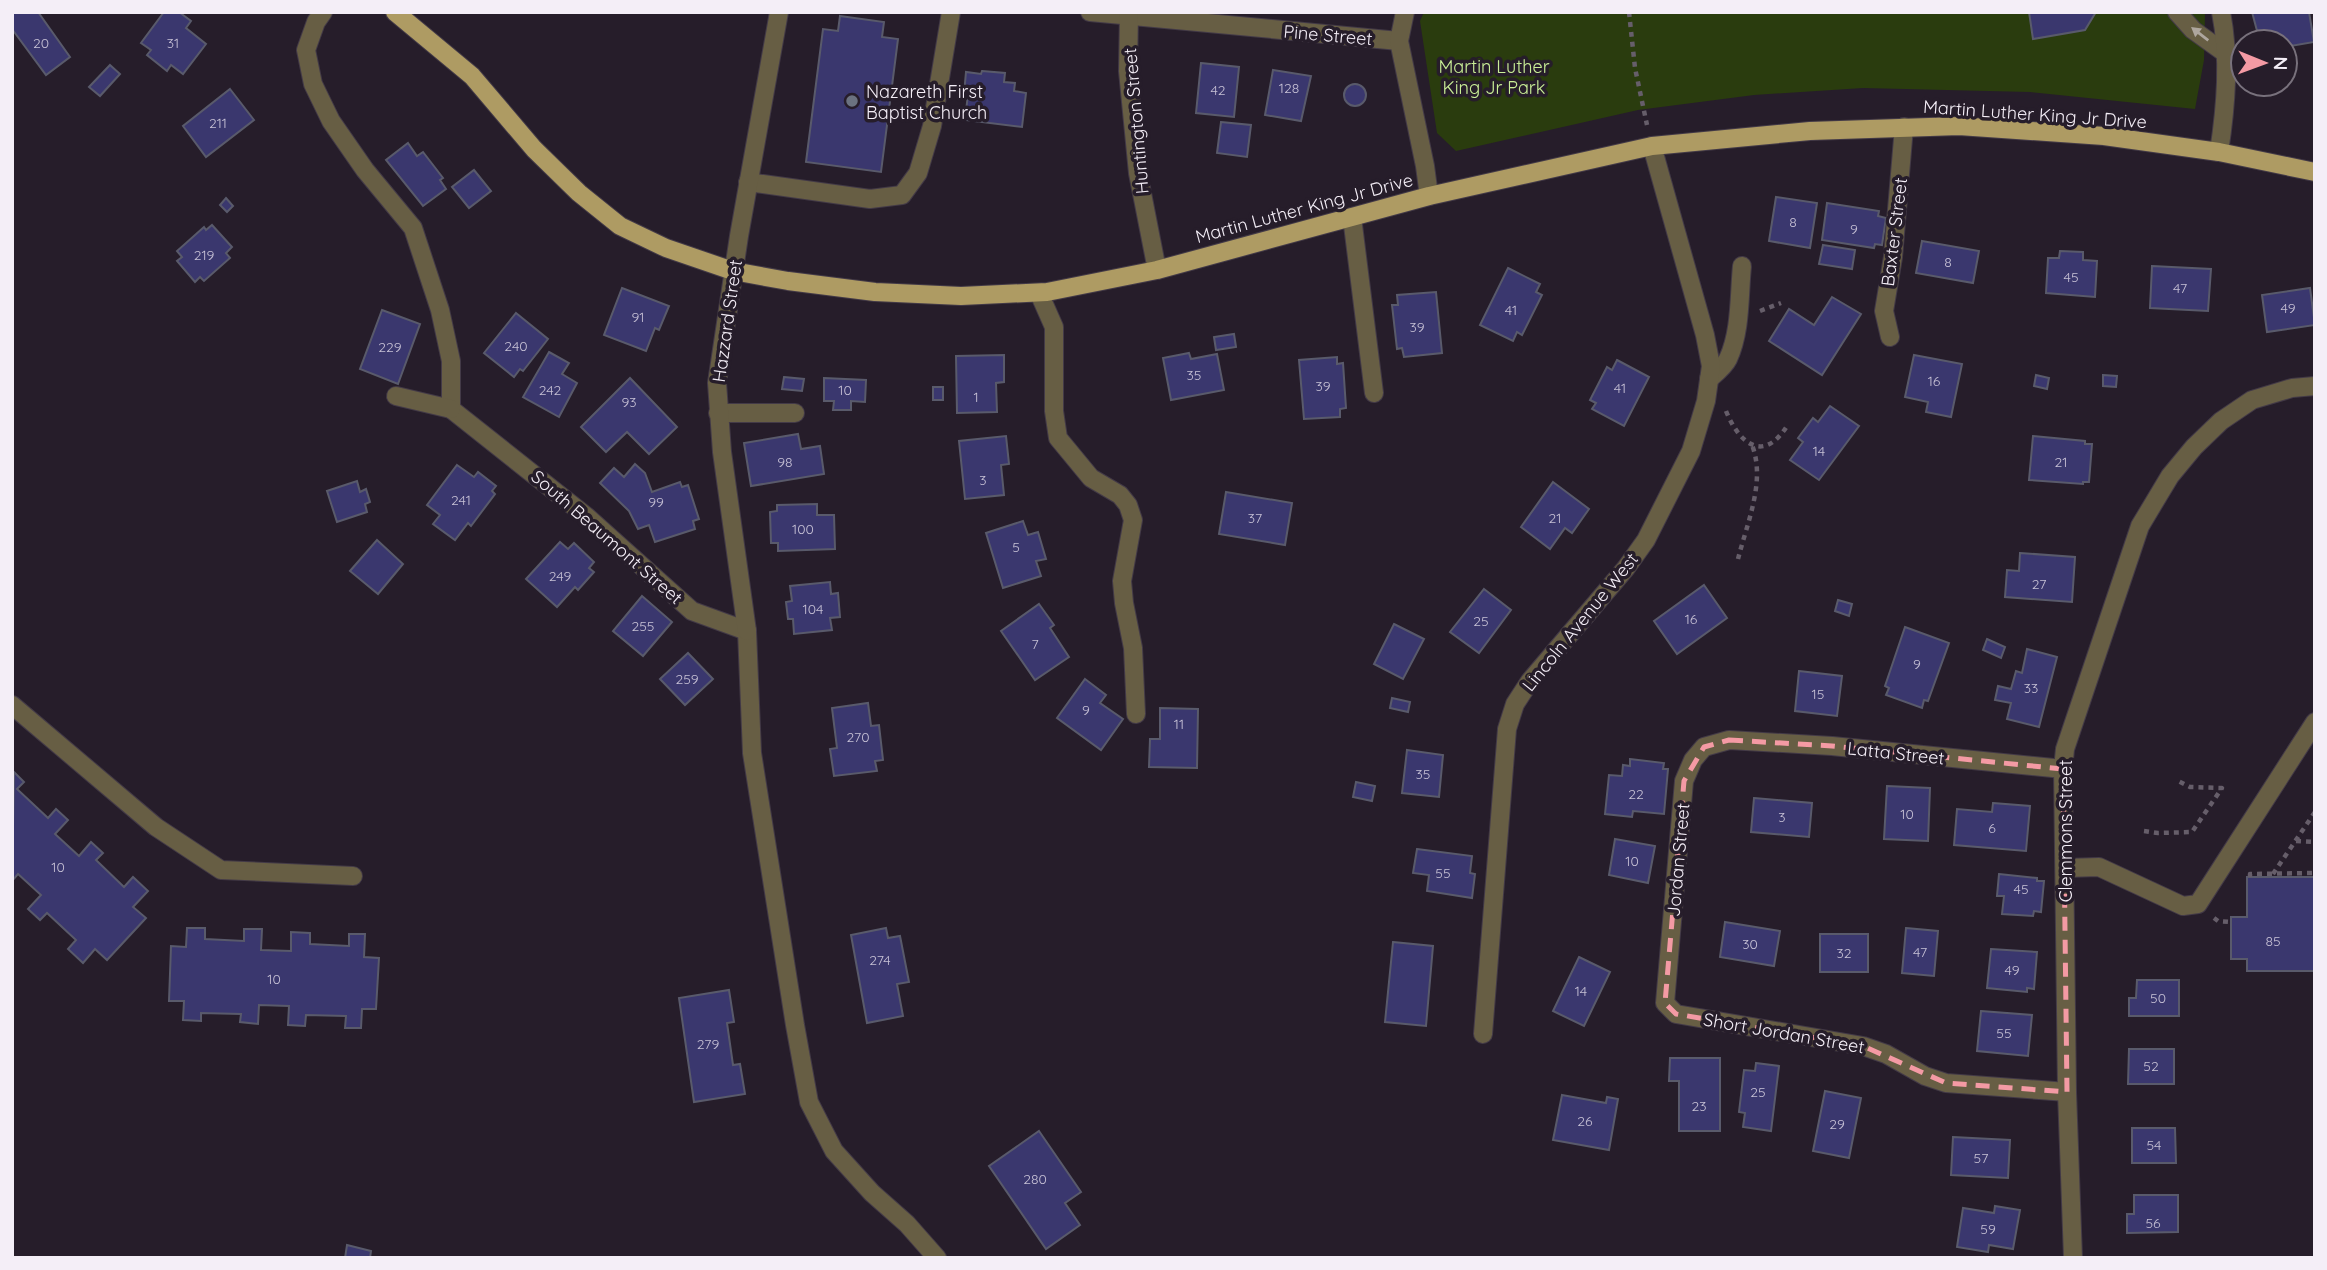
<svg xmlns="http://www.w3.org/2000/svg" width="2327" height="1270" font-family="Quicksand,sans-serif">
<style>
.green{fill:#2a3c0e}
.building{fill:#3a376e;stroke:#595a6b;stroke-width:2}
.lines{fill:none;stroke-linecap:round;stroke-linejoin:round}
.minor-casing{stroke:#433a47;stroke-width:20}
.major-casing{stroke:#433a47;stroke-width:20}
.path{stroke:#665e6a;stroke-width:4.5;stroke-dasharray:5 5;stroke-linecap:butt}
.minor{stroke:#675e44;stroke-width:18}
.major{stroke:#ae9b63;stroke-width:18}
.oneway{fill:#aea69e}
.marked{fill:none;stroke:#f49aa4;stroke-width:5;stroke-dasharray:14 9;stroke-linejoin:round}
.worship-dot{fill:#6b7280;stroke:#261d2a;stroke-width:2.5}
.labels{text-anchor:middle;dominant-baseline:central;stroke-width:7;stroke-linejoin:round;paint-order:stroke}
.number-label{font-size:14px;fill:#c6c0d5}
.street-label{font-size:18px;fill:#f4eef7;stroke:#261d2a}
.park-label{font-size:18px;fill:#caf097;stroke:#261d2a}
.poi-label{font-size:18px;fill:#f4eef7;stroke:#261d2a;text-anchor:start}
</style>
<rect width="100%" height="100%" fill="#261d2a"/>
<polygon class="green" points="1424,12 2205,12 2204,60 2195,109 2030,92 1863,88 1754,95 1638,110 1456,151 1437,133 1420,21"/>
<g class="building">
<polygon points="12,12 38,12 70,57 46,75 12,29"/>
<polygon points="164,12 179,12 191,21 186,28 206,44 183,74 171,65 167,71 147,55 151,50 141,43"/>
<polygon points="2029,12 2096,12 2085,30 2033,39"/>
<polygon points="2252,12 2309,12 2314,42 2285,47 2285,42 2260,42"/>
<polygon points="840,16 884,22 882,37 898,39 881,172 806,162 823,29 838,31"/>
<polygon points="1201,63 1239,67 1234,117 1196,113"/>
<polygon points="110,65 120,74 100,96 89,87"/>
<polygon points="1273,70 1311,76 1301,121 1265,115"/>
<polygon points="982,71 1005,73 1004,82 1015,83 1014,91 1026,93 1022,127 965,120 968,94 964,94 966,72 981,74"/>
<circle cx="1355" cy="95" r="11"/>
<polygon points="230,89 254,120 206,157 183,126"/>
<polygon points="1221,122 1251,125 1247,157 1217,153"/>
<polygon points="408,143 417,156 423,152 443,178 440,180 446,189 423,206 386,160"/>
<polygon points="474,170 491,191 469,208 452,187"/>
<polygon points="1776,197 1817,203 1810,248 1769,241"/>
<polygon points="226,198 233,206 227,212 220,205"/>
<polygon points="1827,203 1879,211 1878,216 1886,218 1882,245 1875,244 1874,248 1822,240"/>
<polygon points="212,225 232,247 226,253 230,258 204,281 200,277 195,282 177,261 182,257 177,251 204,227 206,230"/>
<polygon points="1922,241 1979,251 1973,283 1916,273"/>
<polygon points="1823,245 1855,250 1852,269 1819,264"/>
<polygon points="2060,251 2083,252 2083,260 2097,261 2095,297 2046,293 2048,258 2059,258"/>
<polygon points="2152,266 2211,269 2208,311 2150,308"/>
<polygon points="1508,268 1540,284 1536,292 1542,295 1522,335 1517,332 1513,341 1480,325"/>
<polygon points="622,288 669,306 659,330 655,328 646,351 604,335"/>
<polygon points="2310,288 2315,325 2267,332 2262,295"/>
<polygon points="1436,292 1442,353 1404,357 1402,348 1397,349 1392,305 1398,305 1397,295"/>
<polygon points="1832,297 1861,314 1822,375 1769,341 1789,309 1814,325"/>
<polygon points="382,310 420,324 398,384 360,369"/>
<polygon points="516,313 548,339 523,371 520,369 514,377 484,353"/>
<polygon points="1234,334 1236,347 1216,350 1214,337"/>
<polygon points="549,352 569,363 562,374 577,383 559,417 523,397"/>
<polygon points="1189,353 1191,359 1217,354 1224,390 1171,400 1163,358"/>
<polygon points="1004,355 1004,382 996,383 997,412 957,413 956,356"/>
<polygon points="1914,355 1962,364 1951,417 1926,412 1928,402 1905,397"/>
<polygon points="1337,357 1337,364 1343,363 1346,408 1340,409 1340,417 1304,419 1299,360"/>
<polygon points="1617,360 1649,377 1624,426 1592,409 1596,403 1590,400 1607,367 1612,370"/>
<polygon points="2036,375 2049,378 2047,389 2034,386"/>
<polygon points="2103,375 2117,376 2116,387 2103,386"/>
<polygon points="784,377 804,379 802,391 782,389"/>
<polygon points="630,378 677,427 649,454 627,432 606,452 581,427"/>
<polygon points="824,378 866,380 865,402 851,401 851,410 833,410 834,401 824,401"/>
<rect x="933" y="387" width="10" height="13"/>
<polygon points="1830,406 1859,426 1819,480 1790,460 1803,442 1798,438 1813,418 1818,422"/>
<polygon points="798,434 801,449 820,446 824,474 751,486 744,443"/>
<polygon points="1006,436 1009,464 1001,465 1004,495 965,499 959,441"/>
<polygon points="2033,436 2085,441 2085,444 2092,444 2089,482 2083,482 2083,484 2029,480"/>
<polygon points="635,464 645,473 652,492 680,482 682,487 688,485 699,519 693,521 695,529 655,542 649,525 638,529 629,511 600,483 614,468 624,477"/>
<polygon points="457,465 474,477 478,472 496,486 492,491 495,494 471,526 468,523 455,540 433,524 440,515 427,505"/>
<polygon points="357,481 360,492 366,489 370,502 365,504 367,512 337,522 327,491"/>
<polygon points="1553,482 1589,509 1572,533 1565,528 1550,549 1521,527"/>
<polygon points="1226,492 1292,503 1285,545 1219,534"/>
<polygon points="817,504 817,515 834,515 835,549 778,551 778,543 771,543 770,512 777,511 777,505"/>
<polygon points="1023,521 1028,535 1038,532 1046,559 1036,561 1041,576 1003,588 986,533"/>
<polygon points="377,540 403,564 378,594 350,571"/>
<polygon points="560,542 568,549 574,543 594,562 589,568 594,572 578,590 575,587 557,607 526,579"/>
<polygon points="2020,553 2075,557 2072,602 2005,597 2007,570 2019,571"/>
<polygon points="830,582 831,594 838,593 840,617 830,618 832,630 794,634 793,619 788,619 786,602 792,601 790,586"/>
<polygon points="1704,585 1727,618 1677,654 1654,621"/>
<polygon points="1484,589 1511,610 1479,653 1450,632"/>
<polygon points="642,596 672,622 643,656 613,631"/>
<polygon points="1838,600 1852,604 1849,616 1835,611"/>
<polygon points="1039,604 1054,625 1050,628 1069,657 1035,680 1001,631"/>
<polygon points="1394,624 1424,639 1403,679 1374,664"/>
<polygon points="1905,627 1949,643 1928,701 1924,700 1922,708 1886,695 1889,688 1885,686"/>
<polygon points="1987,639 2005,647 2001,658 1983,650"/>
<polygon points="2027,649 2057,657 2039,727 2007,719 2011,703 1995,700 1998,686 2011,689 2016,671 2022,673"/>
<polygon points="688,653 713,679 685,705 660,679"/>
<polygon points="1799,671 1842,676 1837,716 1795,711"/>
<polygon points="1085,679 1106,695 1100,703 1123,719 1101,750 1057,718"/>
<polygon points="1392,698 1410,702 1408,712 1390,708"/>
<polygon points="868,703 871,726 879,725 883,760 875,761 877,771 834,776 830,749 837,748 832,708"/>
<polygon points="1160,708 1198,709 1197,768 1149,767 1150,739 1160,739"/>
<polygon points="1407,750 1443,755 1439,797 1402,793"/>
<polygon points="1630,759 1664,763 1663,769 1668,769 1664,814 1633,811 1632,817 1605,814 1609,775 1622,776 1623,765 1630,766"/>
<polygon points="14,772 24,782 17,789 48,818 56,809 68,820 55,834 79,856 91,842 103,853 96,860 124,887 133,877 148,891 133,907 146,918 107,960 95,949 83,963 68,949 76,940 47,913 40,920 28,909 41,895 18,874 12,881"/>
<polygon points="1356,782 1375,786 1372,801 1353,797"/>
<polygon points="1887,786 1930,788 1928,841 1884,839"/>
<polygon points="1754,798 1812,803 1809,837 1751,832"/>
<polygon points="1993,803 2030,806 2026,851 1954,845 1957,809 1992,812"/>
<polygon points="1615,839 1655,846 1648,883 1609,875"/>
<polygon points="1417,849 1472,856 1470,873 1475,874 1472,898 1427,891 1429,875 1413,873"/>
<polygon points="1999,874 2037,878 2037,881 2044,881 2041,912 2034,911 2033,916 2002,914 2004,896 1997,896"/>
<polygon points="2247,877 2315,877 2315,971 2247,971 2247,959 2231,959 2231,917 2247,917"/>
<polygon points="1725,922 1780,931 1774,966 1720,957"/>
<polygon points="187,928 205,928 205,939 244,941 244,929 262,929 261,950 291,951 291,932 310,933 310,944 349,946 349,934 365,934 364,957 379,958 376,1009 362,1009 361,1028 345,1028 346,1016 306,1015 305,1026 288,1025 289,1006 259,1005 258,1024 240,1022 241,1014 201,1013 201,1021 183,1020 184,1001 169,1001 171,946 186,947"/>
<polygon points="886,928 888,938 900,936 909,982 897,984 903,1016 867,1023 851,935"/>
<polygon points="1906,928 1938,931 1934,976 1902,973"/>
<rect x="1820" y="934" width="48" height="38"/>
<polygon points="1393,942 1433,946 1426,1026 1385,1022"/>
<polygon points="1991,949 2037,952 2034,989 2027,988 2027,992 1987,988"/>
<polygon points="1579,957 1610,972 1584,1026 1553,1011"/>
<polygon points="2137,980 2179,980 2179,1016 2129,1016 2129,998 2136,998"/>
<polygon points="729,990 734,1022 727,1023 733,1065 740,1064 745,1094 694,1102 679,998"/>
<polygon points="1981,1011 2032,1015 2028,1056 1977,1051"/>
<polygon points="2129,1049 2174,1049 2174,1084 2128,1084"/>
<polygon points="1670,1058 1720,1058 1720,1131 1679,1131 1679,1081 1669,1081"/>
<polygon points="1756,1063 1779,1066 1771,1131 1743,1127 1745,1113 1739,1112 1744,1070 1755,1071"/>
<polygon points="1825,1091 1861,1098 1849,1158 1813,1151"/>
<polygon points="1562,1095 1606,1103 1607,1097 1618,1099 1609,1150 1553,1140"/>
<polygon points="2132,1128 2175,1128 2176,1163 2132,1163"/>
<polygon points="1039,1131 1081,1192 1065,1203 1080,1225 1046,1249 989,1166"/>
<polygon points="1953,1137 2010,1140 2008,1178 1951,1175"/>
<polygon points="2134,1195 2178,1195 2178,1232 2127,1233 2127,1214 2134,1214"/>
<polygon points="1995,1206 2020,1210 2013,1249 1989,1245 1988,1252 1957,1247 1963,1208 1994,1213"/>
<polygon points="347,1245 371,1251 370,1258 345,1258"/>
</g>
<g class="lines">
<defs>
<g id="minor">
<polyline points="323,12 316,22 306,50 313,84 331,121 365,170 413,228 440,310 451,361 451,409 586,516 692,611 747,631 752,753 795,1025 809,1102 834,1151 872,1193 907,1224 937,1258"/>
<polyline points="1090,12 1399,41"/>
<polyline points="1129,12 1128,71 1138,173 1157,270"/>
<polyline points="1405,12 1399,41 1425,166 1429,196"/>
<polyline points="2177,12 2193,30 2225,53"/>
<path d="M2219,152C2226,106 2230,58 2221,12"/>
<polyline points="748,182 870,199 902,195 918,173 932,126 951,12"/>
<polyline points="1352,217 1374,393"/>
<polyline points="1039,293 1054,327 1054,411 1058,438 1091,478 1120,495 1128,505 1133,520 1122,581 1124,603 1133,648 1136,714"/>
<polyline points="1890,337 1884,311 1893,257 1904,127"/>
<path d="M1709,379C1716,373 1724,367 1728,359C1741,331 1739,296 1742,266"/>
<polyline points="396,396 451,409"/>
<polyline points="718,413 795,413"/>
<polyline points="747,631 722,452 717,383 739,236 779,12"/>
<polyline points="12,705 156,827 221,870 353,876"/>
<polyline points="2063,769 1832,746 1729,740 1704,747 1693,760 1684,781 1665,1003 1676,1014 1863,1046 1886,1054 1925,1076 1946,1083 2067,1092"/>
<polyline points="2065,868 2099,867 2183,906 2198,904 2315,722"/>
<polyline points="1483,1034 1507,729 1515,704 1530,681 1626,568 1646,540 1691,451 1706,401 1711,366 1705,335 1652,146"/>
<polyline points="2073,1258 2067,1092 2063,769 2065,749 2140,526 2170,476 2194,447 2221,421 2252,400 2292,388 2315,386"/>
</g>
<polyline id="major" points="395,12 472,76 534,149 579,193 620,226 666,248 733,271 788,281 875,292 961,296 1047,292 1157,270 1429,196 1652,146 1810,131 1959,126 2104,136 2219,152 2315,172"/>
</defs>
<use href="#minor" class="minor-casing"/>
<use href="#major" class="major-casing"/>
<g class="path">
<polyline points="1629,12 1635,68 1647,125"/>
<polyline points="1760,311 1781,303"/>
<path d="M1726,411C1739,443 1763,464 1787,426"/>
<path d="M1738,559C1747,523 1766,481 1752,445"/>
<polyline points="2144,831 2158,833 2192,832 2222,788 2190,787 2178,781"/>
<polyline points="2296,841 2315,842"/>
<polyline points="2273,874 2315,812"/>
<polyline points="2250,877 2250,874 2315,873"/>
<polyline points="2214,918 2218,921 2231,922"/>
</g>
<use href="#minor" class="minor"/>
<use href="#major" class="major"/>
</g>
<defs><path id="oneway-solid" d="M-6-.8H1V-3.2L6.5 0L1 3.2V.8H-6Z" transform="scale(1.75)"/></defs>
<use class="oneway" href="#oneway-solid" transform="translate(2200 34) rotate(-142)"/>
<path class="marked" d="M1729,740L1832,746L2063,769L2067,1092L1946,1083L1863,1046L1676,1014L1665,1003L1684,781L1704,747Z"/>
<circle class="worship-dot" cx="852" cy="101" r="7"/>
<g class="labels">
<g class="number-label">
<text x="41" y="43">20</text>
<text x="173" y="43">31</text>
<text x="1289" y="88">128</text>
<text x="1218" y="90">42</text>
<text x="218" y="123">211</text>
<text x="1793" y="222">8</text>
<text x="1854" y="229">9</text>
<text x="204" y="255">219</text>
<text x="1948" y="262">8</text>
<text x="2071" y="277">45</text>
<text x="2180" y="288">47</text>
<text x="2288" y="308">49</text>
<text x="1511" y="310">41</text>
<text x="638" y="317">91</text>
<text x="1417" y="327">39</text>
<text x="516" y="346">240</text>
<text x="390" y="347">229</text>
<text x="1194" y="375">35</text>
<text x="1934" y="381">16</text>
<text x="1323" y="386">39</text>
<text x="1620" y="388">41</text>
<text x="550" y="390">242</text>
<text x="845" y="390">10</text>
<text x="976" y="397">1</text>
<text x="629" y="402">93</text>
<text x="1819" y="451">14</text>
<text x="785" y="462">98</text>
<text x="2061" y="462">21</text>
<text x="983" y="480">3</text>
<text x="461" y="500">241</text>
<text x="656" y="502">99</text>
<text x="1255" y="518">37</text>
<text x="1555" y="518">21</text>
<text x="803" y="529">100</text>
<text x="1016" y="547">5</text>
<text x="560" y="576">249</text>
<text x="2039" y="584">27</text>
<text x="813" y="609">104</text>
<text x="1691" y="619">16</text>
<text x="1481" y="621">25</text>
<text x="643" y="626">255</text>
<text x="1035" y="644">7</text>
<text x="1917" y="664">9</text>
<text x="687" y="679">259</text>
<text x="2031" y="688">33</text>
<text x="1818" y="694">15</text>
<text x="1086" y="710">9</text>
<text x="1179" y="724">11</text>
<text x="858" y="737">270</text>
<text x="1423" y="774">35</text>
<text x="1636" y="794">22</text>
<text x="1907" y="814">10</text>
<text x="1782" y="817">3</text>
<text x="1992" y="828">6</text>
<text x="1632" y="861">10</text>
<text x="58" y="867">10</text>
<text x="1443" y="873">55</text>
<text x="2021" y="889">45</text>
<text x="2273" y="941">85</text>
<text x="1750" y="944">30</text>
<text x="1920" y="952">47</text>
<text x="1844" y="953">32</text>
<text x="880" y="960">274</text>
<text x="2012" y="970">49</text>
<text x="274" y="979">10</text>
<text x="1581" y="991">14</text>
<text x="2158" y="998">50</text>
<text x="2004" y="1033">55</text>
<text x="708" y="1044">279</text>
<text x="2151" y="1066">52</text>
<text x="1758" y="1092">25</text>
<text x="1699" y="1106">23</text>
<text x="1585" y="1121">26</text>
<text x="1837" y="1124">29</text>
<text x="2154" y="1145">54</text>
<text x="1981" y="1158">57</text>
<text x="1035" y="1179">280</text>
<text x="2153" y="1223">56</text>
<text x="1988" y="1229">59</text>
</g>
<g class="street-label">
<text transform="translate(1328 35) rotate(5)">Pine Street</text>
<text transform="translate(2035 114) rotate(4)">Martin Luther King Jr Drive</text>
<text transform="translate(1136 121) rotate(-95)">Huntington Street</text>
<text transform="translate(1304 208) rotate(-15)">Martin Luther King Jr Drive</text>
<text transform="translate(1894 232) rotate(-83)">Baxter Street</text>
<text transform="translate(727 321) rotate(-82)">Hazzard Street</text>
<text transform="translate(607 537) rotate(41)">South Beaumont Street</text>
<text transform="translate(1580 622) rotate(-51)">Lincoln Avenue West</text>
<text transform="translate(1896 753) rotate(6)">Latta Street</text>
<text transform="translate(2065 831) rotate(-90)">Clemmons Street</text>
<text transform="translate(1678 860) rotate(-85)">Jordan Street</text>
<text transform="translate(1784 1033) rotate(10)">Short Jordan Street</text>
</g>
<g class="park-label">
<text x="1494" y="66">Martin Luther<tspan x="1494" dy="21">King Jr Park</tspan></text>
</g>
<g class="poi-label">
<text x="866" y="91">Nazareth First<tspan x="866" dy="21">Baptist Church</tspan></text>
</g>
</g>
<rect width="2327" height="1270" fill="none" stroke="#f4eef7" stroke-width="28"/>
<g transform="translate(2264 63) rotate(91)"><circle r="33" fill="#261d2a" stroke="#78717c" stroke-width="2"/>
<path d="M0-5L12 26L0 18L-12 26Z" fill="#f49aa4"/>
<text y="-10" font-size="19" font-weight="bold" text-anchor="middle" fill="#f4eef7">N</text>
</g>
</svg>
